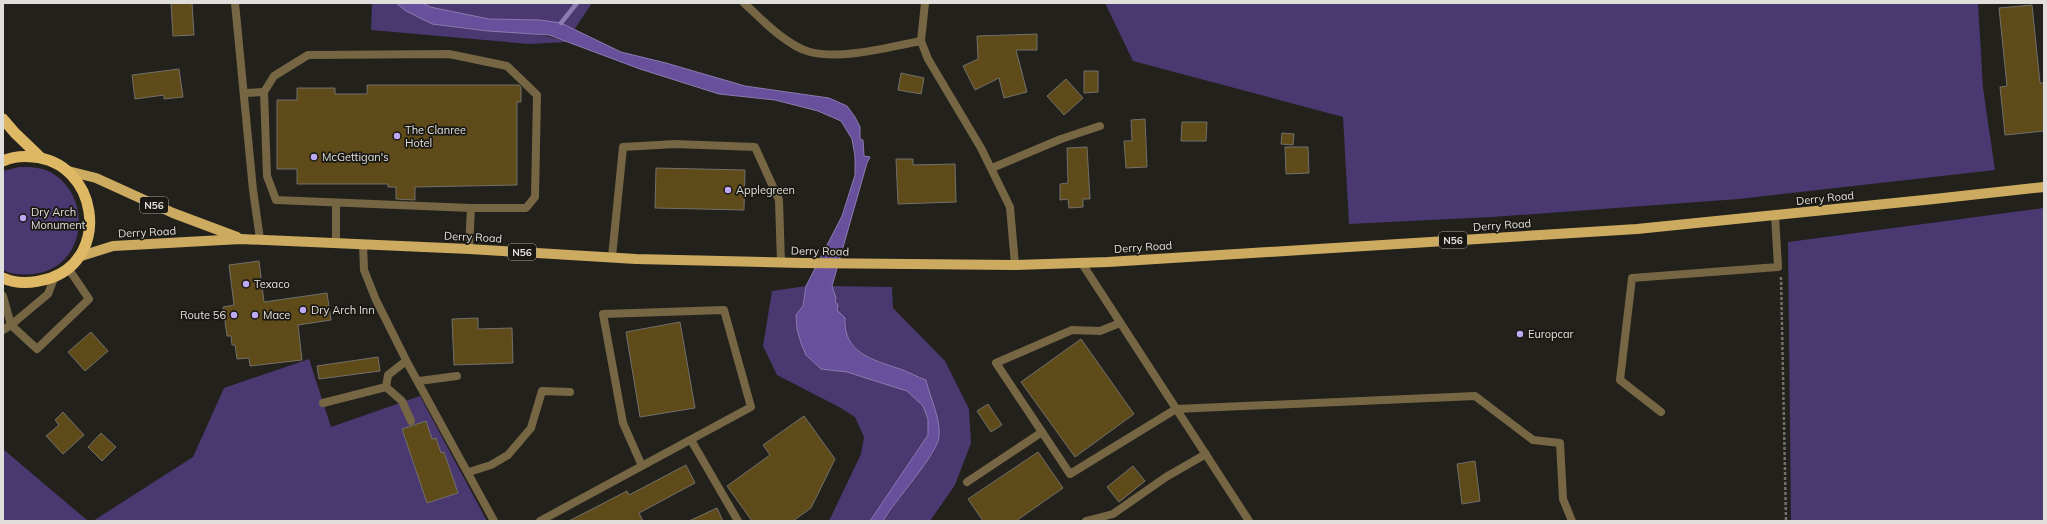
<svg xmlns="http://www.w3.org/2000/svg" width="2047" height="524" font-family="Mulish,sans-serif">
<style>
.green{fill:#4a3870}
.water{fill:#68509c;stroke:#8c7baf}
.lines{fill:none;stroke-linecap:round;stroke-linejoin:round}
.stream{stroke:#8c7baf;stroke-width:4.5}
.building{fill:#5f4a19;stroke:#72706a}
.path{stroke:#73716d;stroke-width:2.5;stroke-dasharray:3 2;stroke-linecap:butt}
.service{stroke:#766643;stroke-width:8}
.minor{stroke:#766643;stroke-width:8}
.primary{stroke:#ccab60;stroke-width:10}
.trunk{stroke:#deb865;stroke-width:11}
.poi-dot{fill:#bea9f5;stroke:#1a1813;stroke-width:1.5}
.labels{text-anchor:middle;dominant-baseline:central;stroke-width:3.5;stroke-linejoin:round;paint-order:stroke}
.shield{fill:#1a1813;stroke:#a5a3a0;stroke-width:1}
.shield-label{font-size:10px;font-weight:bold;fill:#e1dfdc}
.poi-label{font-size:11px;fill:#e1dfdc;stroke:#1a1813;text-anchor:start}
.street-label{font-size:11px;fill:#e1dfdc;stroke:#1a1813}
</style>
<rect width="100%" height="100%" fill="#23211c"/>
<g class="green">
<path d="M372,3H396C444,43 512,21 567,42L529,44L371,30Z"/>
<path d="M423,3H592L574,30C547,16 519,20 490,19C471,18 449,11 430,7Z"/>
<polygon points="1105,3 1978,3 1983,88 1995,170 1739,199 1492,217 1349,224 1343,117 1133,61"/>
<path d="M19,167C30,167 42,167 52,173C95,199 85,269 33,274C23,275 12,275 3,270V171Z"/>
<polygon points="2044,208 2044,521 1791,521 1788,242"/>
<polygon points="806,286 803,306 796,315 797,329 806,355 821,369 847,372 908,391 923,406 928,419 928,435 870,521 829,521 861,454 864,437 855,417 839,407 777,375 763,346 772,291"/>
<path d="M832,286L892,287L893,308L945,361L969,409L971,443L955,485L930,521H883L932,453L929,397L926,381C917,377 909,372 900,369C873,360 843,353 845,318L837,310Z"/>
<polygon points="309,359 331,427 420,396 487,521 93,521 193,457 224,388"/>
<polygon points="3,449 88,521 3,521"/>
</g>
<path class="water" d="M396,3H423L430,7L489,19L540,20L561,23L621,52L666,63L745,86L829,98L847,106L855,117L860,127V139L863,140L864,156L870,157L867,163L832,286L836,298L835,301L838,305L837,310L845,318C843,353 873,360 900,369C909,372 917,377 926,380C930,398 941,419 939,437C938,453 893,503 883,521H870L928,435V419L923,406L907,391L847,372L821,369L806,355L801,343L797,329L796,315L803,306L806,286L842,216L855,175V156L852,139L841,121L818,111L775,100L719,94L640,69L549,35L488,31L432,24L406,11Z"/>
<g class="lines">
<polyline class="stream" points="561,23 577,3"/>
</g>
<g class="building">
<polygon points="171,3 192,3 194,35 173,36"/>
<polygon points="2032,5 2040,83 2044,83 2044,131 2005,135 2000,87 2007,86 1999,8"/>
<polygon points="1037,34 1037,50 1016,50 1027,92 1004,98 999,78 975,90 963,66 978,59 977,36"/>
<polygon points="179,69 183,97 164,99 164,95 135,99 132,75"/>
<polygon points="1084,71 1098,71 1098,92 1084,93"/>
<polygon points="901,73 924,78 921,94 898,90"/>
<polygon points="1066,79 1083,98 1064,115 1047,96"/>
<polygon points="367,85 519,85 521,87 521,102 517,102 517,185 415,187 415,200 396,199 396,187 388,187 388,184 297,184 297,169 277,169 277,100 297,100 297,88 335,88 335,94 367,94"/>
<polygon points="1145,119 1147,167 1126,168 1124,141 1132,141 1131,120"/>
<polygon points="1182,122 1207,122 1206,141 1181,141"/>
<polygon points="1282,133 1294,134 1293,145 1281,144"/>
<polygon points="1087,147 1090,199 1083,199 1083,207 1069,208 1068,199 1060,200 1060,184 1068,183 1067,148"/>
<polygon points="1285,147 1308,147 1309,173 1286,174"/>
<polygon points="896,159 913,159 913,165 955,164 956,202 898,204"/>
<polygon points="656,168 745,170 744,210 655,208"/>
<polygon points="259,261 264,302 327,293 331,320 298,325 302,360 250,366 249,358 237,359 235,345 232,345 231,336 227,336 223,307 234,305 229,265"/>
<polygon points="478,318 478,329 512,328 513,363 454,365 452,319"/>
<polygon points="680,322 695,408 640,417 626,332"/>
<polygon points="91,332 108,351 85,371 68,352"/>
<polygon points="1081,339 1134,414 1075,457 1021,382"/>
<polygon points="378,357 380,371 319,379 317,366"/>
<polygon points="988,404 1002,425 991,432 977,411"/>
<polygon points="63,412 84,435 63,454 46,436 59,425 55,420"/>
<polygon points="804,416 835,459 811,508 793,521 752,521 727,486 770,455 763,445"/>
<polygon points="426,421 432,439 436,438 441,453 444,452 458,493 427,503 402,429"/>
<polygon points="101,433 116,447 102,461 88,447"/>
<polygon points="1038,452 1063,488 1016,521 983,521 968,499"/>
<polygon points="1475,461 1480,501 1462,504 1457,464"/>
<polygon points="686,465 695,483 639,513 643,521 569,521 627,491 629,495"/>
<polygon points="1133,466 1145,481 1119,502 1107,487"/>
<polygon points="717,508 723,521 689,521"/>
</g>
<g class="lines">
<polyline class="path" points="1781,277 1786,521"/>
<g class="service">
<polygon points="449,54 507,66 537,95 535,197 526,208 471,208 276,200 267,176 264,92 274,76 308,55"/>
<polyline points="244,93 264,92"/>
<polyline points="336,242 336,203"/>
<polyline points="363,244 364,270 376,300 408,364 494,521"/>
<polyline points="469,249 471,208"/>
<polyline points="612,257 623,147 675,144 755,147 779,200 781,263"/>
<polyline points="1081,262 1249,521"/>
<polyline points="1120,323 1100,331 1072,330 996,363 1070,474 1176,409 1475,396 1533,440 1560,443 1563,499 1572,521"/>
<polyline points="11,325 37,349 89,299 68,268"/>
<polyline points="419,381 457,376"/>
<polyline points="386,387 388,375 406,361"/>
<polyline points="323,403 386,387 402,401 411,421"/>
<polyline points="1661,412 1620,380 1632,278 1778,267 1775,215"/>
<polyline points="691,440 738,521"/>
<polyline points="469,472 491,465 508,455 531,428 542,391 570,392"/>
<polyline points="967,482 1042,432"/>
<polyline points="540,521 751,407 724,310 603,314 623,423 642,466"/>
<polyline points="1086,521 1113,514 1166,477 1206,454"/>
</g>
<g class="minor">
<polyline points="235,3 253,190 260,239"/>
<path d="M744,3C761,19 787,46 810,52C843,60 888,47 921,41"/>
<polyline points="925,3 921,41 928,59 981,148 1010,207 1015,265"/>
<polyline points="992,168 1061,139 1100,126"/>
<polyline points="3,296 11,325 48,294 55,276"/>
<polyline points="3,330 11,325"/>
</g>
<g class="primary">
<polyline points="68,171 96,178 173,213 237,237"/>
<polyline points="78,257 113,246 241,239 469,249 636,259 802,263 1015,265 1108,262 1637,229 1934,199 2044,187"/>
</g>
<g class="trunk">
<polyline points="3,119 15,133 40,157"/>
<path d="M3,161C12,157 23,156 33,157C97,162 112,256 51,278C35,283 18,285 3,278"/>
</g>
</g>
<g class="poi-dot">
<circle cx="397" cy="136" r="4"/>
<circle cx="314" cy="157" r="4"/>
<circle cx="728" cy="190" r="4"/>
<circle cx="23" cy="218" r="4"/>
<circle cx="246" cy="284" r="4"/>
<circle cx="303" cy="310" r="4"/>
<circle cx="234" cy="315" r="4"/>
<circle cx="255" cy="315" r="4"/>
<circle cx="1520" cy="334" r="4"/>
</g>
<g class="labels">
<g class="shield">
<rect x="140" y="197" width="28" height="16" rx="3"/>
<rect x="1439" y="232" width="28" height="16" rx="3"/>
<rect x="508" y="244" width="28" height="16" rx="3"/>
</g>
<g class="shield-label">
<text x="154" y="205">N56</text>
<text x="1453" y="240">N56</text>
<text x="522" y="252">N56</text>
</g>
<g class="poi-label">
<text x="405" y="130">The Clanree<tspan x="405" dy="13">Hotel</tspan></text>
<text x="322" y="157">McGettigan's</text>
<text x="736" y="190">Applegreen</text>
<text x="31" y="212">Dry Arch<tspan x="31" dy="13">Monument</tspan></text>
<text x="254" y="284">Texaco</text>
<text x="311" y="310">Dry Arch Inn</text>
<text x="226" y="315" text-anchor="end">Route 56</text>
<text x="263" y="315">Mace</text>
<text x="1528" y="334">Europcar</text>
</g>
<g class="street-label">
<text transform="translate(1825 198) rotate(-6)">Derry Road</text>
<text transform="translate(1502 225) rotate(-4)">Derry Road</text>
<text transform="translate(147 232) rotate(-3)">Derry Road</text>
<text transform="translate(473 237) rotate(3)">Derry Road</text>
<text transform="translate(1143 247) rotate(-4)">Derry Road</text>
<text transform="translate(820 251) rotate(1)">Derry Road</text>
</g>
</g>
<rect width="2047" height="524" fill="none" stroke="#e1dfdc" stroke-width="8"/>
</svg>
